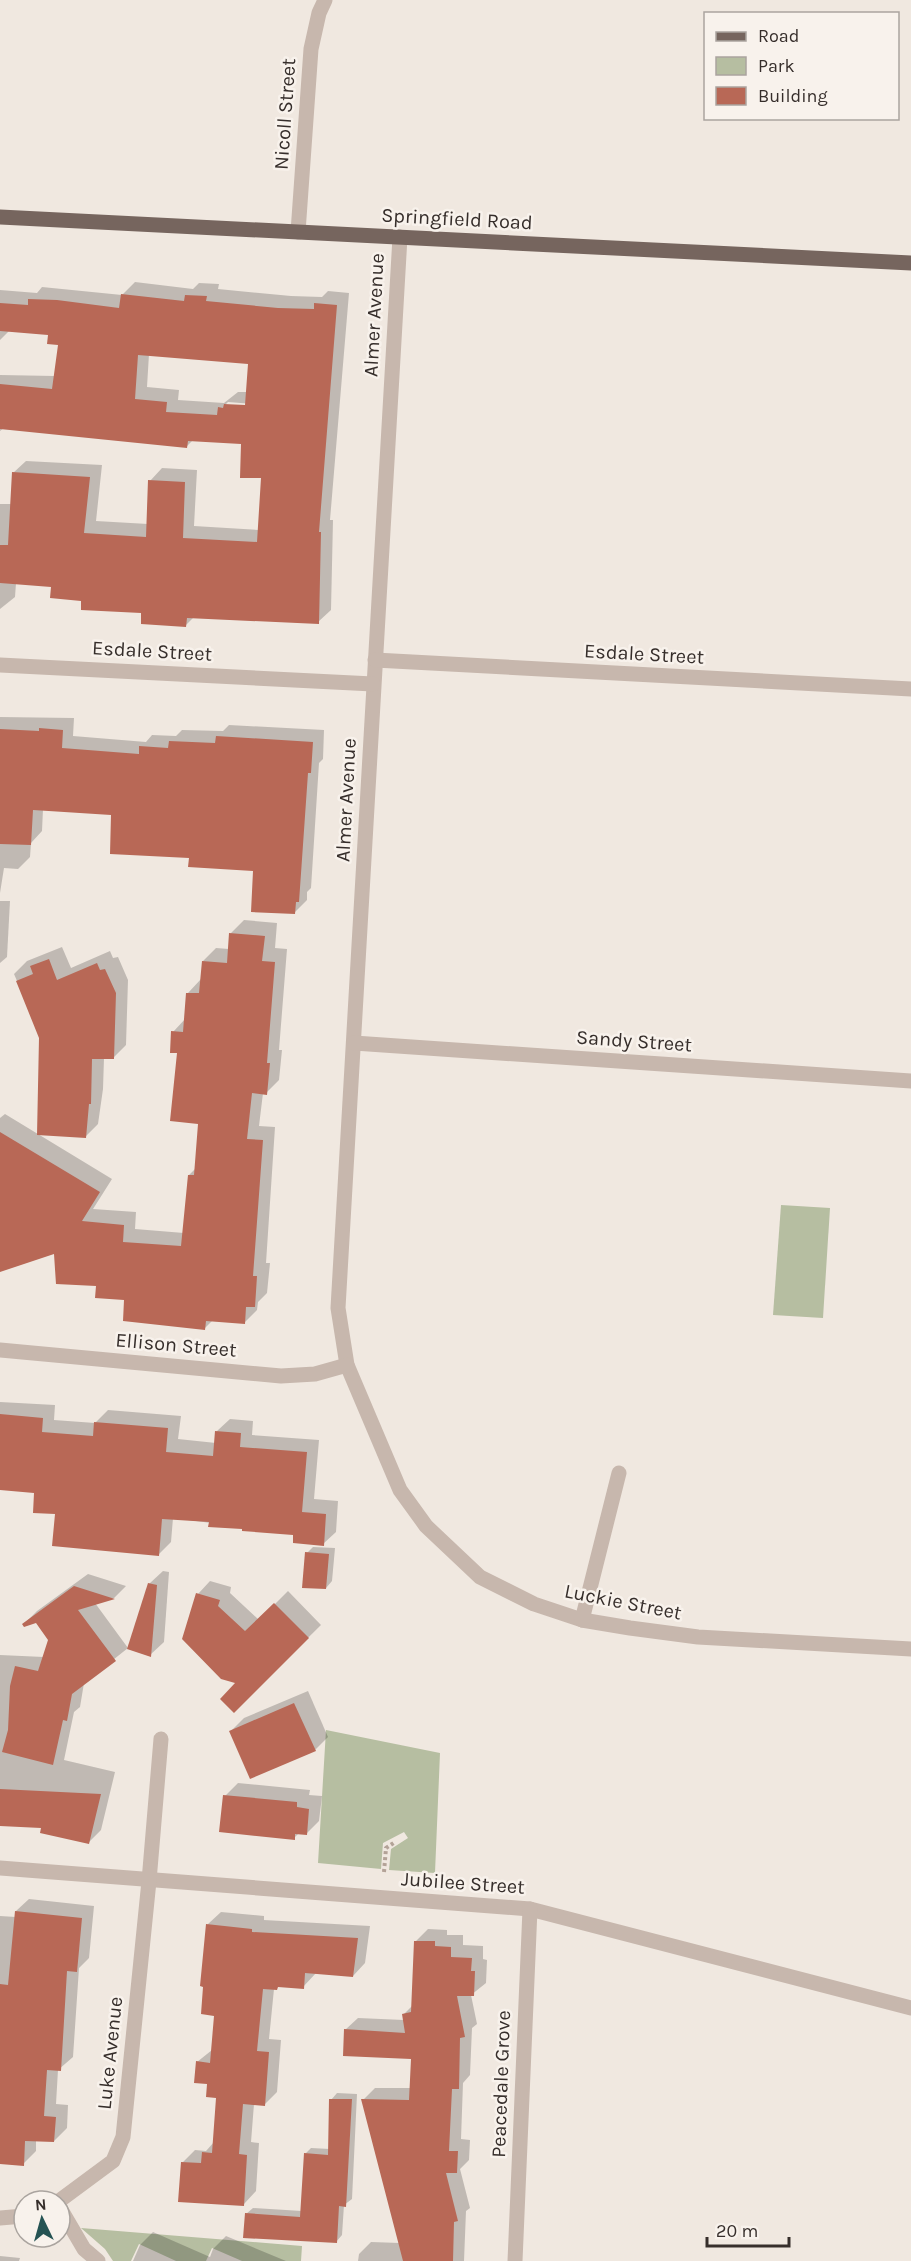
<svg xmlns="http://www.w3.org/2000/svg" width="911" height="2261" font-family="Karla,sans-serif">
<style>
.green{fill:#b6bea1}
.shadow{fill:#0003;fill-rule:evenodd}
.building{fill:#b86856;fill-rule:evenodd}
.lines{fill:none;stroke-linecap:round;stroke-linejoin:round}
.path{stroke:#b3a297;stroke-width:4;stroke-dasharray:3 3;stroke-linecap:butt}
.minor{stroke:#c7b7ad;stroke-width:15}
.major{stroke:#76655e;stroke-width:15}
.labels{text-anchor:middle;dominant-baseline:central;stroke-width:5;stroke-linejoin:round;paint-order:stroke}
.street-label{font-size:20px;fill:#362e2b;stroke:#f8f2ec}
</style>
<rect width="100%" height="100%" fill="#f0e8e0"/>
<g class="green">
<polygon points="781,1205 830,1208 823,1318 773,1315"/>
<polygon points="326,1730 440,1753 435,1873 389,1870 391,1849 408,1838 404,1832 383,1843 381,1869 318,1863"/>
<polygon points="81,2228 302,2246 301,2261 242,2261 212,2248 206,2261 176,2261 139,2244 131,2261 113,2261 105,2249"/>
</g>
<g class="shadow">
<path d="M135,282L193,289L199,283L219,284L218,289L291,296L322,297L328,291L349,293L330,520H333L331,610L318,622L194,617L186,625L143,612L83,600L53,585L16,583L15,597L0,609V504H12L13,473L26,461L102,465L96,521L148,524L150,481L162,468L197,470L194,526L259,530L263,477L243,443L193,440L187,446L4,428L0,431V375L55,376L60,344L49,334L10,330L0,340V290L37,293L42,287L122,295ZM149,354L249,362L248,392H238L224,403L178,400L179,390L147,387ZM228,402L253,404V407L225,405Z"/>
<polygon points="0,717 74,718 73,736 146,742 152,735 176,736 182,730 223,731 229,725 324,730 323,759 319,763 311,888 307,892 307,900 295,912 254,870 190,857 113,814 43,809 42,831 31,843 30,857 18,869 4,868 0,893"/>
<polygon points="0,901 10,901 7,957 0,963"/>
<polygon points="244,920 277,923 275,948 287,949 279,1050 282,1050 279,1080 266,1093 263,1093 259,1126 275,1127 266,1263 270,1263 267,1293 258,1302 257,1310 244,1323 213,1320 205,1328 126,1298 55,1252 0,1265 0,1118 5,1114 112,1179 93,1209 136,1212 135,1229 184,1233 189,1175 196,1168 200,1123 173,1032 186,1018 188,993 201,979 203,961 216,948 229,949 231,933"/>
<polygon points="62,947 71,968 110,951 113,958 118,957 128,980 126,1045 113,1058 104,1058 103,1089 98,1124 85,1137 14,974 27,961"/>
<polygon points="0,1402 55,1405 54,1420 95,1423 108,1410 181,1416 178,1439 216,1443 217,1431 230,1419 253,1421 252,1435 319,1440 314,1499 338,1501 336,1532 323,1544 295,1534 173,1518 171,1542 158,1555 57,1512 35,1491 0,1489"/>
<polygon points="313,1547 335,1548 332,1581 326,1588 307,1553"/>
<polygon points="163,1571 169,1572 164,1642 150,1655 149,1584"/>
<polygon points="88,1574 126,1586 114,1598 95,1603 128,1648 84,1683 80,1707 74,1712 64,1760 115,1772 101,1830 88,1843 0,1813 0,1655 44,1657 50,1640 36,1621 24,1624 37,1611"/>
<polygon points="210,1581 231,1587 230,1593 259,1620 288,1591 321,1625 234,1711 237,1683 198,1594"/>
<polygon points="308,1691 328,1737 315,1750 231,1731 244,1718"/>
<polygon points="238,1783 310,1790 309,1795 322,1796 319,1821 306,1834 299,1833 294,1838 225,1796"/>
<polygon points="29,1899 94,1906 89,1958 79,1968 73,2057 58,2070 56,2104 68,2105 67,2128 54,2141 36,2140 36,2151 23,2164 0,2163 0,1916 16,1917 16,1911"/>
<polygon points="221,1912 264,1916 264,1920 370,1926 365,1963 353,1976 316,1973 303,1987 280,1985 274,1989 269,2039 281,2040 277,2092 264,2105 254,2104 251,2142 259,2143 256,2191 244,2204 182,2163 195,2150 206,2151 214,2142 217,2096 197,2062 212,2050 216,2014 205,1985 202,1985 208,1924"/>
<polygon points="428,1929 447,1930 447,1935 463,1935 463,1945 483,1946 483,1959 487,1960 486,1983 471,1995 477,2024 472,2028 470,2075 463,2083 461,2139 470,2140 469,2160 460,2169 470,2208 466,2211 464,2261 358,2261 359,2254 371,2242 400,2243 363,2100 375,2088 411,2088 412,2058 345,2030 358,2018 404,2020 403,2015 413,2005 416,1941"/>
<polygon points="337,2093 357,2094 352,2199 344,2205 342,2235 336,2242 246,2214 253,2208 302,2211 305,2154 311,2148 330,2149 331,2100"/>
<polygon points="153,2232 210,2257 213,2249 226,2236 286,2261 133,2261 140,2245"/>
<polygon points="0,2256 20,2258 19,2261 0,2261"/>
</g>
<g class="building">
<path d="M121,294L184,301L185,295L207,296L206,301L278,308L314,309V303L337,305L319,532H321L319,624L187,618L186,627L141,624V613L81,610V601L50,598L51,587L0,583V545H8L12,472L90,477L84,533L146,537L148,480L185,482L183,538L257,542L261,478H240L241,444L188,441L187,448L0,429V384L52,389L58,345L47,344L48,335L0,331V303L28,305V299L57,300L119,308ZM138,355L248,364L245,405L224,404L223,408L218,407L217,415L166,412L167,402L135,399Z"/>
<polygon points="39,728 63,730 62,748 139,754 139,746 168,748 169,741 215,743 216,736 313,742 311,773 308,773 299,902 296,902 295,914 251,912 253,871 188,867 189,858 110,854 111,815 33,810 31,845 0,844 0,729 39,731"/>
<polygon points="229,933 265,936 262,961 275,962 267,1063 270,1063 267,1095 252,1093 247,1139 263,1140 253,1276 257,1276 255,1307 246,1307 245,1324 206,1321 205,1330 123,1321 124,1300 95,1298 96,1286 56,1284 54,1254 0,1272 0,1132 100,1192 82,1221 124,1225 123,1242 181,1246 188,1175 194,1175 198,1124 170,1121 177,1053 170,1053 171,1031 183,1032 186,993 199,993 202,961 227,963"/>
<polygon points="49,959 57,980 97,963 100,970 105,969 116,993 114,1059 92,1059 91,1104 89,1104 86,1138 37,1135 39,1038 16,981 33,974 30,966"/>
<polygon points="0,1414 43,1418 42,1432 93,1436 94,1422 168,1428 166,1452 213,1456 215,1431 241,1433 240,1447 307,1452 302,1512 326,1514 324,1546 293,1543 293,1535 242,1531 242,1529 208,1527 209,1522 162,1519 159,1556 52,1546 55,1514 33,1513 34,1493 0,1490"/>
<polygon points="305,1552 329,1554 326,1589 302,1588"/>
<polygon points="148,1583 157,1585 151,1657 127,1649"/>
<polygon points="74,1586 115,1599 78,1610 116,1661 72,1694 67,1721 63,1720 53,1765 2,1752 8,1730 10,1686 15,1666 38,1671 48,1640 36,1623 24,1627 22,1624"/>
<polygon points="196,1593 220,1600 218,1606 245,1631 274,1603 309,1638 234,1713 220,1699 235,1683 221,1679 182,1639"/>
<polygon points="294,1703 316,1751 250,1779 229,1731"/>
<polygon points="0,1789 101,1794 89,1844 40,1833 41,1828 0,1826"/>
<polygon points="223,1795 297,1802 297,1807 309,1809 307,1835 295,1834 295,1840 219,1832"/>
<polygon points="15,1911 82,1918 77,1972 67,1971 61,2071 47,2070 44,2116 56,2117 54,2142 25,2141 24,2166 0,2164 0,1984 8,1985"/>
<polygon points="206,1924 252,1929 252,1932 358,1938 353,1977 305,1973 304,1989 278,1987 277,1990 263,1989 257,2051 269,2052 265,2106 243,2104 239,2154 247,2155 244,2206 178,2202 181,2162 201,2163 202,2152 212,2153 216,2098 206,2097 207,2084 194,2083 196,2061 210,2063 214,2016 201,2014 203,1987 200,1986"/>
<polygon points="414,1941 435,1941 435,1946 451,1947 451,1957 472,1958 471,1971 475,1971 474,1996 457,1996 465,2037 460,2038 459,2089 452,2089 449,2151 458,2151 457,2173 446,2173 458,2221 454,2222 453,2261 403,2261 361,2099 409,2100 411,2059 343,2056 344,2029 405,2033 402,2014 411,2012"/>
<polygon points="329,2099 352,2099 346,2207 339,2206 337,2243 243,2238 245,2213 300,2217 304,2153 328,2155"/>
</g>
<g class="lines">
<polyline class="path" points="384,1872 386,1848 395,1842"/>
<g class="minor">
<polyline points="298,232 311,49 319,13 325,0"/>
<polyline points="400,237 338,1308 347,1365 400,1490 426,1526 480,1577 534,1604 582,1620 630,1628 698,1637 911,1649"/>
<polyline points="375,660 911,689"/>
<polyline points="0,665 373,684"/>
<polyline points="354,1043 911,1081"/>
<polyline points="0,1350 281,1376 315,1374 347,1365"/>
<polyline points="582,1620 619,1473"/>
<polyline points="0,1868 530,1909 911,2008"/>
<polyline points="59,2201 113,2161 123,2137 149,1881 161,1739"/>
<polyline points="60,2208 84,2249 98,2261"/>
<polyline points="0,2218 24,2216"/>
<polyline points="515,2261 530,1909"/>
</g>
<polyline class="major" points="0,217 911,263"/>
</g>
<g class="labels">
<g class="street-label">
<text transform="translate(285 114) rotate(-86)">Nicoll Street</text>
<text transform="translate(457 219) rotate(3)">Springfield Road</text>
<text transform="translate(374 315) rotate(-87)">Almer Avenue</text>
<text transform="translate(152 651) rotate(3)">Esdale Street</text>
<text transform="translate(644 654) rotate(3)">Esdale Street</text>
<text transform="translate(346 800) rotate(-87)">Almer Avenue</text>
<text transform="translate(634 1041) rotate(4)">Sandy Street</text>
<text transform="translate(176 1345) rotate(5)">Ellison Street</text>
<text transform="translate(623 1602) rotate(11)">Luckie Street</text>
<text transform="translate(463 1883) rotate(4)">Jubilee Street</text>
<text transform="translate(110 2053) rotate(-84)">Luke Avenue</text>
<text transform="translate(501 2084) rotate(-88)">Peacedale Grove</text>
</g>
</g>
<rect x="704" y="12" width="195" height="108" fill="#f8f2ec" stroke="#aaa49f" stroke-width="1.5"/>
<rect x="716" y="32" width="30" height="9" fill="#76655e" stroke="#aaa49f" stroke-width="1.5"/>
<text x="758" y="42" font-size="18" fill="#362e2b">Road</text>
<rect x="716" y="57" width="30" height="18" fill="#b6bea1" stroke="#aaa49f" stroke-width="1.5"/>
<text x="758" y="72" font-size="18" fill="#362e2b">Park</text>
<rect x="716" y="87" width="30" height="18" fill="#b86856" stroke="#aaa49f" stroke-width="1.5"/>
<text x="758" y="102" font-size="18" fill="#362e2b">Building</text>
<g transform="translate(42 2219) rotate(355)"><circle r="28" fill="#f8f2ec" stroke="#aaa49f" stroke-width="1.5"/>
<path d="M0-4.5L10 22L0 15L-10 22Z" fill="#255353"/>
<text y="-9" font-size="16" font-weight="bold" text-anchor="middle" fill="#362e2b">N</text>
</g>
<path d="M707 2237v9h82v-9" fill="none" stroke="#362e2b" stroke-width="3"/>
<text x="716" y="2237" font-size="18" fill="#362e2b" stroke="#f8f2ec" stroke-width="4.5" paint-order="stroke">20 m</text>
</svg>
